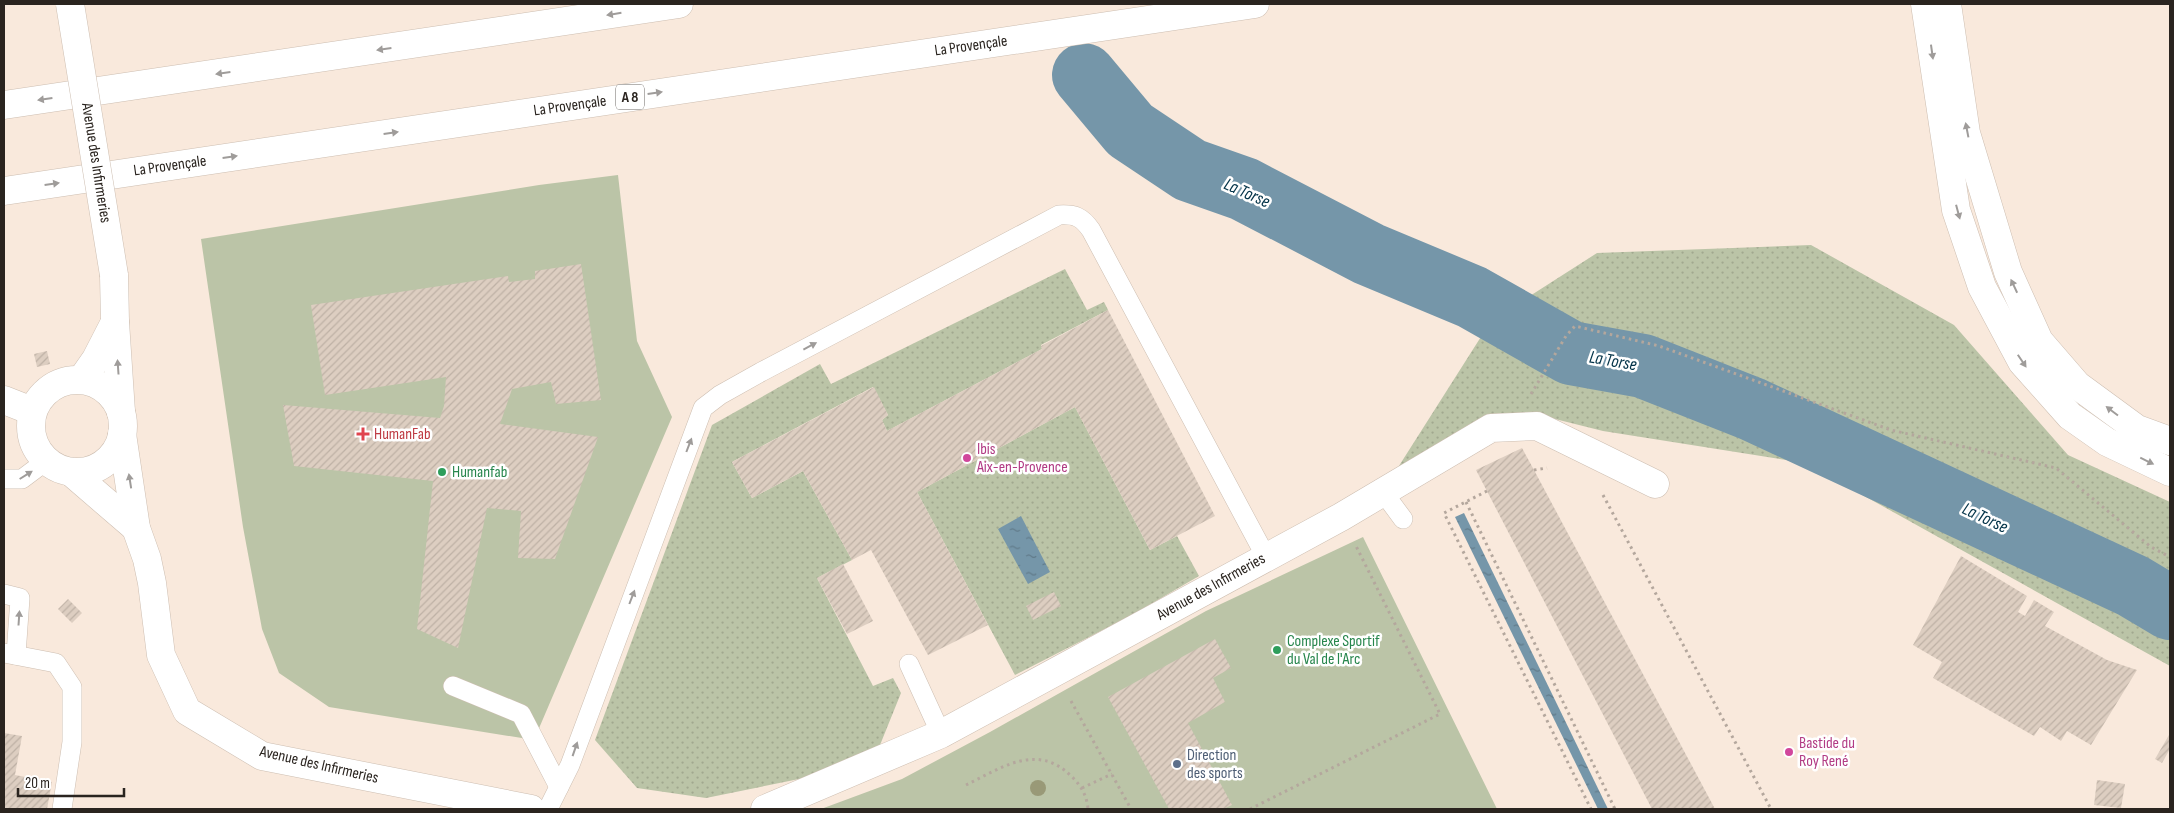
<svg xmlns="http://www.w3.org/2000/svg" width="2174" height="813" font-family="'Sofia Sans Condensed',sans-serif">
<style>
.green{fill:url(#green-dots)}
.pitch{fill:#bbc4a7}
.water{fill:url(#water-ripples)}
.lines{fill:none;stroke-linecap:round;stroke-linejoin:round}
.river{stroke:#7596a9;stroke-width:64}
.building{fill:url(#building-hatch)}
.service-casing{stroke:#cdbeb1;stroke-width:20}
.minor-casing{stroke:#cdbeb1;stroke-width:29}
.secondary-casing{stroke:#cdbeb1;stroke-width:29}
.motorway-casing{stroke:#cdbeb1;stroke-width:29}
.path{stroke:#b4a79d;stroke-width:3;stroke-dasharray:2.5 4;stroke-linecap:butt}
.service{stroke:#fff;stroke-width:19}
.minor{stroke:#fff;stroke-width:28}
.secondary{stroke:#fff;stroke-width:28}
.motorway{stroke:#fff;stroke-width:28}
.secondary-bridge-casing{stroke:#cdbeb1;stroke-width:29;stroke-linecap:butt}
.secondary-bridge{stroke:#fff;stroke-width:28}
.tree{fill:#997}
.oneway{fill:#9f9c9a}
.health-dot{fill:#e0444e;stroke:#fff;stroke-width:2}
.hotel-dot{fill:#d1479c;stroke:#fff;stroke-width:2}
.leisure-dot{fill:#2e9e5b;stroke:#fff;stroke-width:2}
.service-dot{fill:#5c6f8a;stroke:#fff;stroke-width:2}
.labels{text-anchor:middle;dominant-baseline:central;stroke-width:5;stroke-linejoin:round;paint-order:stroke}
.shield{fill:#fff;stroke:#6a6662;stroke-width:1}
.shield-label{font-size:15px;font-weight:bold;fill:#2a241f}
.street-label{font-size:16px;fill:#2a241f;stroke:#fff}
.health-label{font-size:16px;fill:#be3a42;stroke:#fff;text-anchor:start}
.hotel-label{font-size:16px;fill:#b23c85;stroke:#fff;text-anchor:start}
.leisure-label{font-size:16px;fill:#27864d;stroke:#fff;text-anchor:start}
.service-label{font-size:16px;fill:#4e5e75;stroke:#fff;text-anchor:start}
.water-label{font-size:18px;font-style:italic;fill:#033348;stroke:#fff}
</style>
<defs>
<pattern id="green-dots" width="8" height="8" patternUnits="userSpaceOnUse" patternTransform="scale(1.25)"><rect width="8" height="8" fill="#bbc4a7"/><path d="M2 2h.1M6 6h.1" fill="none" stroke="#a1a88f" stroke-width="1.8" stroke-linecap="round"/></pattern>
<pattern id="water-ripples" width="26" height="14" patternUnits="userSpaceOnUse" patternTransform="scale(1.25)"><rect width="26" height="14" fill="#7596a9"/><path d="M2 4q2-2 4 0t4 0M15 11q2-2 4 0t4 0" fill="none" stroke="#607a89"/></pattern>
<pattern id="building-hatch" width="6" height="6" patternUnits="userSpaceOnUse" patternTransform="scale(1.25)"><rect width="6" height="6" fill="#ddcec1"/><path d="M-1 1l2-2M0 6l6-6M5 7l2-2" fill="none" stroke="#beb1a5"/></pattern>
</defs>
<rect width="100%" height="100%" fill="#f9e9dc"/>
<g class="green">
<polygon points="1811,245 1954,325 2068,455 2170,502 2170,666 1805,463 1603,431 1543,416 1489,415 1397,469 1491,321 1597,253"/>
<polygon points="1065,269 1087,310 1104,302 1108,310 1041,345 1042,349 887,431 882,420 888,415 873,387 732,462 752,498 803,471 852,560 817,578 873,686 893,678 901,693 880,745 804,778 706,798 637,788 595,740 712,425 820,364 831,384"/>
<polygon points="1075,407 1150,550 1177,536 1199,576 1132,615 1015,675 917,492"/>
</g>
<g class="pitch">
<polygon points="618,175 637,341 672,417 534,740 329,707 279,673 262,629 243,527 201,239 539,185"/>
<polygon points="1363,537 1497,809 821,809 902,779 990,732 1206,611"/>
</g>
<g class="water">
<polygon points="1464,513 1608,809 1598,809 1455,517"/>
<polygon points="1021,516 1050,572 1028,584 998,529"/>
</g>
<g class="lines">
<polyline class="river" points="1084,75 1130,130 1190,170 1244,189 1369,254 1472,297 1571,353 1643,366 1752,409 2133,586 2170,608"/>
</g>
<g class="building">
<polygon points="581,264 601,400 556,404 551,382 512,389 500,424 598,437 555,559 518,558 521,511 487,508 458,648 417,629 433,481 294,466 283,405 440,418 444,406 446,377 325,395 311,305 508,276 509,282 535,279 535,271"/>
<polygon points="1108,310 1215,516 1150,550 1075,407 917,492 988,625 928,655 871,550 852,560 803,471 752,498 732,462 874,387 888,415 882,420 887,431 1042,349 1041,346"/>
<polygon points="47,351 50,364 37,367 34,354"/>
<polygon points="1522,448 1534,470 1715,809 1652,809 1476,470"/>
<polygon points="1961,556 2027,596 2018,612 2025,616 2034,600 2054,612 2045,626 2107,660 2137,670 2091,745 2067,731 2061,741 2040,727 2034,736 1933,678 1942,662 1913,645"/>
<polygon points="843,564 873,621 847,634 817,578"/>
<polygon points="1054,592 1061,606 1033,620 1026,606"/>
<polygon points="68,599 82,613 72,623 58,609"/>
<polygon points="1215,639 1231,668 1213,678 1225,702 1188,723 1232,805 1223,809 1169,809 1108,697"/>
<polygon points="4,733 22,736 15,775 52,782 47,809 4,809"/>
<polygon points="2169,735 2170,749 2162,763 2155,759"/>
<polygon points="2097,780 2125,784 2121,808 2094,805"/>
</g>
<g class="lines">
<defs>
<g id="service">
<polyline points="4,479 22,479 46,461"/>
<polyline points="1383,492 1403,519"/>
<polyline points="4,594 20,598 16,655"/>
<polyline points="4,653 56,663 72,687 72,742 62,809"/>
<polyline points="909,664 941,734"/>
<polyline points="453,686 521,714 559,787"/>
<path d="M548,809L570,765L703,408L720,395L761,372L1059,215C1075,214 1082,217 1091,230L1266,557"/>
</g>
<g id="minor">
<polyline points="122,434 136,528 147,559 152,583 161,655 187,711 262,756 531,809"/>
<polyline points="71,472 136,528"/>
<polyline points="765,809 941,734 1341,517 1491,428 1537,426 1655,484"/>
</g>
<g id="secondary">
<polyline points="114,275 115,322 121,412"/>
<polyline points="82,379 96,359 115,322"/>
<circle cx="77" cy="426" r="46"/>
<polyline points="4,400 32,411"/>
</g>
<g id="motorway">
<polyline points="1925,4 1956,210 1982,287 2022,362 2070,416 2107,442 2170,472"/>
<polyline points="1947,4 1966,133 2008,272 2039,341 2077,385 2137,429 2170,441"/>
<polyline points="4,105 679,4"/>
<polyline points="4,191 1255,4"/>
</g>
</defs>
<use href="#service" class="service-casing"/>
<use href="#minor" class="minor-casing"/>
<use href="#secondary" class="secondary-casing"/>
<use href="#motorway" class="motorway-casing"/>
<g class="path">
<polyline points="1531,394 1566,336 1575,326 1659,346 1891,430 2056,468 2151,547 2170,557"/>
<polyline points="1534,470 1547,468"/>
<polyline points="1487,491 1444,513 1591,809"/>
<polyline points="1603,495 1771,809"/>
<polyline points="1466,502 1615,809"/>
<polyline points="1071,701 1131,809"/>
<path d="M966,785C1001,768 1037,742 1071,776C1081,785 1087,796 1088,809"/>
<polyline points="1082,788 1112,774"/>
<polyline points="1250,809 1440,714 1356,546"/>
</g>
<use href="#service" class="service"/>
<use href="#minor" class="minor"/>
<use href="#secondary" class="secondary"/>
<use href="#motorway" class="motorway"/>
<defs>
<polyline id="secondary-bridge" points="70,4 114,275"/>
</defs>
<use href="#secondary-bridge" class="secondary-bridge-casing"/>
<use href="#secondary-bridge" class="secondary-bridge"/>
</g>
<circle class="tree" cx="1038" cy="788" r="8"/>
<defs><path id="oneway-solid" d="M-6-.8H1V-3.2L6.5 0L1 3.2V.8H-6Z" transform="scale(1.25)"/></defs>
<g class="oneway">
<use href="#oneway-solid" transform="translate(614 14) rotate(171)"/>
<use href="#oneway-solid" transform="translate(384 49) rotate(172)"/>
<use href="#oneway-solid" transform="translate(1932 52) rotate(82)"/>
<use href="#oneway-solid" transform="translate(223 73) rotate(172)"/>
<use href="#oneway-solid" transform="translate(655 93) rotate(-8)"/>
<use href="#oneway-solid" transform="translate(45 99) rotate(172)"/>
<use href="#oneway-solid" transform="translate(1967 130) rotate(-101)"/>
<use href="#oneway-solid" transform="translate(391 133) rotate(-8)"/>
<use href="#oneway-solid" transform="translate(230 157) rotate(-8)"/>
<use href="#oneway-solid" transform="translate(52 184) rotate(-8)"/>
<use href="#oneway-solid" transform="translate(1958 212) rotate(75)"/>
<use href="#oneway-solid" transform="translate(2014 286) rotate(-115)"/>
<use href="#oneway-solid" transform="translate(810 346) rotate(-28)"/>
<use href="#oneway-solid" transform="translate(2022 361) rotate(56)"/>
<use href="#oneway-solid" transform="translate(118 367) rotate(-94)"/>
<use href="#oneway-solid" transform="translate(2112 411) rotate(-143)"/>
<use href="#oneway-solid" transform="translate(689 445) rotate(-69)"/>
<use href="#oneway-solid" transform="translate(2147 461) rotate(26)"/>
<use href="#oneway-solid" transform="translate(26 475) rotate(-32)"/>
<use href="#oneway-solid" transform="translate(130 481) rotate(-99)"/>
<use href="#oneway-solid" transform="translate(632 597) rotate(-69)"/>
<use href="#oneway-solid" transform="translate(19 618) rotate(-86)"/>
<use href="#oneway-solid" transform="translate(575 749) rotate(-71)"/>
</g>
<path class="health-dot" d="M360.5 426.5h5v5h5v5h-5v5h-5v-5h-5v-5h5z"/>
<g class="hotel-dot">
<circle cx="967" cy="458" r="5"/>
<circle cx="1789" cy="752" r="5"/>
</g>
<g class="leisure-dot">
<circle cx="442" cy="472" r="5"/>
<circle cx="1277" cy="650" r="5"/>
</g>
<circle class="service-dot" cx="1177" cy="764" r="5"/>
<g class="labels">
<rect class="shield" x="616" y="84.5" width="28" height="25" rx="4"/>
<g class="shield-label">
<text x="630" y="97">A 8</text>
</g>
<g class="street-label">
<text transform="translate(971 46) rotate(-8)">La Provençale</text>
<text transform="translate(570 106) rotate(-8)">La Provençale</text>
<text transform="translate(96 163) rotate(81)">Avenue des Infirmeries</text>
<text transform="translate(170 166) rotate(-8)">La Provençale</text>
<text transform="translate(1211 587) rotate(-29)">Avenue des Infirmeries</text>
<text transform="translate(319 765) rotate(13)">Avenue des Infirmeries</text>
</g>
<g class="health-label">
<text x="374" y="434">HumanFab</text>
</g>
<g class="hotel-label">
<text x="977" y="449">Ibis<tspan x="977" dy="18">Aix-en-Provence</tspan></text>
<text x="1799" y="743">Bastide du<tspan x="1799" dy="18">Roy René</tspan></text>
</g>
<g class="leisure-label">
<text x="452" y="472">Humanfab</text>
<text x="1287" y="641">Complexe Sportif<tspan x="1287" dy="18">du Val de l'Arc</tspan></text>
</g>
<g class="service-label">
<text x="1187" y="755">Direction<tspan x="1187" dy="18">des sports</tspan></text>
</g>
<g class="water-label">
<text transform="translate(1247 193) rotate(24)">La Torse</text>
<text transform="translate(1613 361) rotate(10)">La Torse</text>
<text transform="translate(1985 518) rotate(25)">La Torse</text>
</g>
</g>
<rect width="2174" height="813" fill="none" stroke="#2a241f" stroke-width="10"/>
<path d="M18 788v8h106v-8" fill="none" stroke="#2a241f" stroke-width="2.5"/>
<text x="25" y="788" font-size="15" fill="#2a241f" stroke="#ffffff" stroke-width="4" paint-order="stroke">20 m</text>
</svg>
